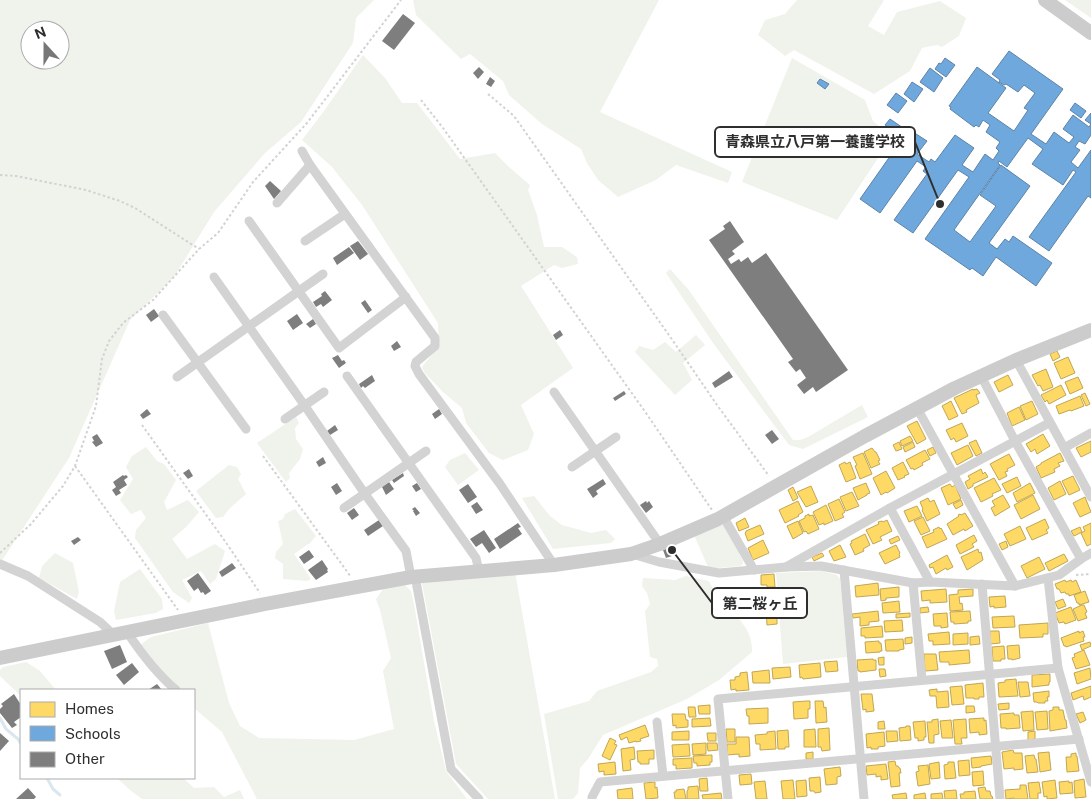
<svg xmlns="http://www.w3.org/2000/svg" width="1091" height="799" font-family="'Public Sans','Noto Sans JP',sans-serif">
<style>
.green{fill:#f0f3ec;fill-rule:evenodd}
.homes{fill:#ffd966;stroke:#c0a655}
.schools{fill:#6fa8dc;stroke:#5c83a8}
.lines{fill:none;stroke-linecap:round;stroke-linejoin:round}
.stream{stroke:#dbe7ee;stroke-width:3}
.building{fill:#7e7e7e}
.path{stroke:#d2d2d2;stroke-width:2;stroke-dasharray:2.5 2.5;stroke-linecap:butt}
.street{stroke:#d3d3d3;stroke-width:9}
.secondary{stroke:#ccc;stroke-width:14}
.leader{fill:none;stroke:#2e2e2e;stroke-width:2}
.callout-dot{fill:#2e2e2e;stroke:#fff;stroke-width:2}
.callout{fill:#fff;stroke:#2e2e2e;stroke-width:2}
.callout-label{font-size:15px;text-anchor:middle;font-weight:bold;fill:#2e2e2e}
</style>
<rect width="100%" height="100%" fill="#fff"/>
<g class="green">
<path d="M0,0H374L356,18L353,43L301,122L265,153L214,212L174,277L130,320L69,458L1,562H0ZM30,30H60V60H30Z"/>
<polygon points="413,0 659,0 600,112 732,172 728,183 676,165 656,180 618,197 598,180 587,163 581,149 542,124 509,95 503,81 470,54 461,59 416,15"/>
<polygon points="797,0 884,0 868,26 884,35 897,12 940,1 966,18 959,36 942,47 937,45 922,48 910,71 874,94 794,50 785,56 758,35 765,20 785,14"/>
<polygon points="1065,0 1091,0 1091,18"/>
<polygon points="363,55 385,78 402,103 417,103 460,159 495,153 509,167 530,185 528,190 537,215 544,247 562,247 577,257 578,264 562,268 554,265 521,286 573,368 521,405 534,434 528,450 503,460 489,453 466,423 462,408 443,392 424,372 422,367 439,346 438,323 362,205 332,167 302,140 324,111"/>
<polygon points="792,58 865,100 873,121 881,128 887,135 888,143 837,220 742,182"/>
<polygon points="670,269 688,289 793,440 800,440 808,437 862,405 868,417 803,449 789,445 713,343 666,273"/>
<polygon points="696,335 705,345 683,363 692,380 675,395 635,352 639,346 653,350 665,342 676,352"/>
<polygon points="296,417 299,423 295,428 296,439 303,449 300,459 289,473 290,478 286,482 257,443"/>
<polygon points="146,447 157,461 164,464 176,480 164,502 167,510 188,500 199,512 186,527 172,539 187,559 215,544 225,551 216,579 210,584 201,571 182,580 192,598 189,603 173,592 135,538 136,530 146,518 141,510 131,514 120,500 133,479 126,467 132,456"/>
<polygon points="465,453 479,470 458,485 445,467 450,460"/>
<polygon points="229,465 237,467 241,474 238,479 246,494 229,509 223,517 216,518 196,491"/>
<polygon points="534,496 550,516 562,525 591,533 606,530 615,539 611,543 553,549 522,498"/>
<polygon points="295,509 316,536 310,543 294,554 311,579 307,581 283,579 283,564 275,558 276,552 283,544 278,521 283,519 285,514"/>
<polygon points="719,524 726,526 743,561 743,564 740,566 717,568 708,567 694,535"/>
<polygon points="55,553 73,563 79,592 77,599 39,578 42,566"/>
<polygon points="140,569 162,599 163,609 156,613 116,620 114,611 120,582"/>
<polygon points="823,571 837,575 840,579 847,657 783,664 776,573"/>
<polygon points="515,572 555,799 488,799 456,764 422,583"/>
<path d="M686,576L709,581C719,606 754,621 752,652L719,680L687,699L603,735L588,759L580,768L578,793L573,799H558L544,714L589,701L597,691L651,672L658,666L657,659L650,657L645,611L650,604L647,593L642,586L643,578L675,580Z"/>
<polygon points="405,585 411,591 414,604 434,721 446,771 467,799 257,799 222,732 194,708 194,690 172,690 136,648 151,637 208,623 229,703 240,726 259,738 354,740 394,729 383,671 391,658 380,610 376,599 384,588"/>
<polygon points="26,662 40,671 56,690 21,690 21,696 0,676 0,670 3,667"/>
<polygon points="117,778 183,778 194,788 214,787 224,797 240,790 244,799 142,799 130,790"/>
</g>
<g class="homes">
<polygon points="1057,351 1060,357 1053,361 1050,354"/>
<polygon points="1068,357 1075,373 1061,379 1054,363"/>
<polygon points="1046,369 1053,387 1043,391 1040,385 1038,386 1032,375"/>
<polygon points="1008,375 1013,385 999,392 994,382"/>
<polygon points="1078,377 1083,388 1070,394 1065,382"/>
<polygon points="1061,385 1066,395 1049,404 1047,400 1045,402 1041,395"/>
<polygon points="973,389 973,390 977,389 980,393 976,395 979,403 966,410 967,412 962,414 954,398"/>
<polygon points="1085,393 1090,404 1086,406 1081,395"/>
<polygon points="1080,396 1084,406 1071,411 1070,410 1059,414 1056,406"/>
<polygon points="951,401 958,416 949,420 942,406"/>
<polygon points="1032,401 1038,414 1026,420 1020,406"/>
<polygon points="1019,407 1025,420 1012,426 1007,413"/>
<polygon points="917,421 926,439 917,444 907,426"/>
<polygon points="962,423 968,436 956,442 954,438 951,440 946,430"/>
<polygon points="1043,434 1050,446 1037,454 1035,449 1031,452 1026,444"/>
<polygon points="910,436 913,441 902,446 900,441"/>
<polygon points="976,440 982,453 976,456 969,443"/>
<polygon points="1091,441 1091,452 1081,457 1076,448"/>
<polygon points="899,442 902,449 896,451 893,445"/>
<polygon points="913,442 915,447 905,452 903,447"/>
<polygon points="968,445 973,456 957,465 951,453"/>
<polygon points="933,447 936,453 930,456 927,450"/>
<polygon points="872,448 875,452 876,452 880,460 878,461 880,464 871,468 864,452"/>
<polygon points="925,450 930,459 922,463 923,465 914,470 913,468 911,469 906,460"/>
<polygon points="863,453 872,474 860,479 855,466 857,465 853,457"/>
<polygon points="1060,453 1064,461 1058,463 1060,466 1054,469 1055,472 1041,478 1036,467 1041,464 1041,463"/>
<polygon points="1009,454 1015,465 1007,469 1008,471 1005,472 1007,476 999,480 990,464"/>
<polygon points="845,462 846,464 850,462 856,478 846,482 839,465"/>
<polygon points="903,462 909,474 904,476 905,477 898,480 892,468"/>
<polygon points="981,469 983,474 985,472 988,477 973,484 973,486 968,489 965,482 970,479 968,476"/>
<polygon points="886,471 895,488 887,493 886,492 881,495 873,478"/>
<polygon points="1073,476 1080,490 1069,495 1062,481"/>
<polygon points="1017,477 1021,486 1007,493 1002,484"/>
<polygon points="994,478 1001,490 992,494 993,496 981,502 974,488"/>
<polygon points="1060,481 1066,494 1054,500 1048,488"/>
<polygon points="866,483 870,493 867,494 867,495 858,500 853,488"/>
<polygon points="1030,483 1035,493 1017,502 1013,493"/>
<polygon points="950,484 952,487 955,485 961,499 948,505 941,488"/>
<polygon points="811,486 818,502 806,507 797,492"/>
<polygon points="793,487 798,498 793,501 788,490"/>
<polygon points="852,492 859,506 846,511 840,497"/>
<polygon points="1003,495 1010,507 995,516 991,508 995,506 992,501"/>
<polygon points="1033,495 1040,509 1021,519 1014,505"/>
<polygon points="1085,497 1091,512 1080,517 1073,503"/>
<polygon points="928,498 930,502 934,500 940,514 927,521 922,510 923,509 920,502"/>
<polygon points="839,499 845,512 842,514 844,517 835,521 828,504"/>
<polygon points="961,500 963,505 956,509 953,504"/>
<polygon points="798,501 803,512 798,515 799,516 785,523 779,510"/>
<polygon points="826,505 833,521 824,525 824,523 819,525 813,512"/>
<polygon points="917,506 922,516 909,522 904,511"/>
<polygon points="965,513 973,526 965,531 964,529 953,535 947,524 959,516 958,515 960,514 961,515"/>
<polygon points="809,514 809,516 813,515 819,529 808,534 806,531 804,532 799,521 805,518 805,516"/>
<polygon points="923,517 930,531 921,535 914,521"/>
<polygon points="745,518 749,527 739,531 736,523"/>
<polygon points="1045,519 1049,528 1046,530 1048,533 1032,540 1026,528"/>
<polygon points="887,520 892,531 880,537 882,540 873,544 866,530 879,524 878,522 882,521 883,522"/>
<polygon points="798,521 803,533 793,539 787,526"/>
<polygon points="1091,523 1091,544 1087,546 1081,533 1085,531 1083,527"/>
<polygon points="760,525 764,534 748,541 745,533 746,532 746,531"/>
<polygon points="1020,526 1026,539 1010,546 1004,534"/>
<polygon points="939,527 940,529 941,528 947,539 927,548 922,537 934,532 933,530"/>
<polygon points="1080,527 1082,532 1074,536 1071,531"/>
<polygon points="865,534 870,545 863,549 864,551 855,555 850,544 852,543 851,541"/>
<polygon points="974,535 977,541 972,544 974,547 960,554 956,545"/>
<polygon points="898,536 900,540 891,544 889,540"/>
<polygon points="763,540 769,553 753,560 748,548"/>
<polygon points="1006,541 1008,547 1002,550 999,544"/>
<polygon points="840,545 846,557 834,561 829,551"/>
<polygon points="896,545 900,553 899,554 900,557 885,564 879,553"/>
<polygon points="978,549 979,553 981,552 983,560 967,570 961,557"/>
<polygon points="822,553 824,556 814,561 812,557"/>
<polygon points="1064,554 1068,561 1049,571 1045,563"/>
<polygon points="947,555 953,567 947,570 946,568 936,574 933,567 930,568 929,565"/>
<polygon points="1039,557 1045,569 1027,578 1021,566"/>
<polygon points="774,574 775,587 767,587 767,585 761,585 761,575"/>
<polygon points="1065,580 1066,582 1071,580 1072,582 1076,580 1081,592 1069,596 1069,594 1066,594 1065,592 1061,593 1059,589 1057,589 1055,584"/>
<polygon points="878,583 879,595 856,597 855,586"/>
<polygon points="899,587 899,597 886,598 886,600 881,601 880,589"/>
<polygon points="946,589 947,602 930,603 930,600 922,601 921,591"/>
<polygon points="973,589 973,596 959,597 960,604 962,603 963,610 950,611 949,595 958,594 958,590"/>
<polygon points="1085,591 1089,602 1079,605 1079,603 1077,603 1074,595"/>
<polygon points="1005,596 1006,607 994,608 994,606 990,607 989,597"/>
<polygon points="1063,599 1066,606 1058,609 1055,602"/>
<polygon points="899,601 900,612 883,613 882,603"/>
<polygon points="1082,605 1084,605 1087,612 1085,613 1087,618 1078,621 1073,609"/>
<polygon points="928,607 929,612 920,613 920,608"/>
<polygon points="1071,607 1076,620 1065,624 1064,622 1059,623 1055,613"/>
<polygon points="777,609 777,624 767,625 766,610"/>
<polygon points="878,611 879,621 869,622 869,625 860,626 860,617 853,618 852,614"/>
<polygon points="970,611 971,621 968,621 968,623 954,624 954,622 951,622 950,612"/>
<polygon points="910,613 910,617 896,618 896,614"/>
<polygon points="947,613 948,627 941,628 941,626 934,626 933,614"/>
<polygon points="1014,616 1015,627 993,628 992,617"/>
<polygon points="902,620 903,631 885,632 884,621"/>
<polygon points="1048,623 1048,634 1043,634 1043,637 1020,638 1019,625"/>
<polygon points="882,626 883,637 865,638 865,636 861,636 861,628"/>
<polygon points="990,631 999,631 1000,643 990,644"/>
<polygon points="1079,631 1079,633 1083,631 1085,637 1083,637 1084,641 1066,647 1066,646 1064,646 1061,638"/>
<polygon points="949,632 950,644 933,645 933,641 929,641 928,634"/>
<polygon points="968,633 968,644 953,645 953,634"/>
<polygon points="979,636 980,644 970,645 970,637"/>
<polygon points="912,637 912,643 905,644 905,638"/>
<polygon points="903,639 904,649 899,650 899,651 886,651 885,640"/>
<polygon points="879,641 879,643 881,643 882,651 880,651 880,652 866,653 865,642"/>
<polygon points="1090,642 1091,646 1082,650 1080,645"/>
<polygon points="1019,645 1020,658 1012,660 1012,659 1008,659 1007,646"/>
<polygon points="1004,646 1005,659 1001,659 1001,661 993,661 992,647"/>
<polygon points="969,650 970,663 949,665 949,662 940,662 939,652"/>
<polygon points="1084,650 1090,665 1076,669 1072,658 1075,657 1074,654"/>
<polygon points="924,654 936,654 938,670 925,671"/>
<polygon points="884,657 884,665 879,665 878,658"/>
<polygon points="873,659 873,660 876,660 876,670 860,672 860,671 858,671 857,660"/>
<polygon points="837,661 838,671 826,672 824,662"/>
<polygon points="820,663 821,677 803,679 802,677 800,678 799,665"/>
<polygon points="790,667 791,677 773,679 772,668"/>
<polygon points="1090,668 1091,679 1077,684 1074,673"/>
<polygon points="879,669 885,669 886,676 880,677"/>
<polygon points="769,670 770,683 753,683 752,672"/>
<polygon points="747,672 749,690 736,691 736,689 731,690 730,680 735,680 735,677 740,676 740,673"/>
<polygon points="1050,674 1050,682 1049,682 1049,685 1032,687 1032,675"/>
<polygon points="1016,679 1018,696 999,697 998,683 1005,682 1005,680"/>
<polygon points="1018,682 1028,682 1030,696 1020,697"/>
<polygon points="983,683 984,697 979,697 979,699 974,699 974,698 966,698 965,685"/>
<polygon points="962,686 964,704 952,705 950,687"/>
<polygon points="1091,686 1091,697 1084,700 1083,696 1073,700 1071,693"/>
<polygon points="937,689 937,692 948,691 949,707 937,708 936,696 930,696 929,690"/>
<polygon points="1049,691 1049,697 1047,697 1048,701 1045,701 1045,703 1038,703 1037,702 1034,702 1033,693"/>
<polygon points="861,694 872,694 874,711 866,712 866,709 863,710"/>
<polygon points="807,701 810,701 810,709 808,709 808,718 794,719 793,702"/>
<polygon points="815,701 823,701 824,708 826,707 827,722 816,723"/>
<polygon points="1009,703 1009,709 999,710 998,704"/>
<polygon points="710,705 710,714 699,714 698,706"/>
<polygon points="966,706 974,706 975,712 966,713"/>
<polygon points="688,707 695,707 696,717 689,717"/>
<polygon points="1053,707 1059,707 1059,710 1063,710 1065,720 1066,720 1067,728 1050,731 1049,711 1053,710"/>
<polygon points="768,708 768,723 749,724 749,716 747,716 746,709"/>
<polygon points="1033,711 1034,730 1023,731 1021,712"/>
<polygon points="1047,711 1048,729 1037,730 1035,712"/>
<polygon points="1083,712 1086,720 1080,723 1076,714"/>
<polygon points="1014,713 1014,715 1019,715 1020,728 1006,729 1006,728 1001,728 1000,714"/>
<polygon points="672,714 685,714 686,720 688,720 688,727 676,728 676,725 673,726"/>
<polygon points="710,718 711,726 692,727 692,719"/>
<polygon points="984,718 984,721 986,720 987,734 979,735 979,732 970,733 969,719"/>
<polygon points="938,719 939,734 934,735 934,743 929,743 927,722 932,722 932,720"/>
<polygon points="966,719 967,738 961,738 962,744 955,744 953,720"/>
<polygon points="951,720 953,738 942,738 940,721"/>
<polygon points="884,721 885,729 878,729 878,722"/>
<polygon points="925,721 926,737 924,737 924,740 918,741 918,738 915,738 913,722"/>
<polygon points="645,725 649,736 640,739 641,741 636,742 636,741 629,743 627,737 621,740 619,735"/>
<polygon points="906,726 910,726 911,740 900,741 899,728 906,727"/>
<polygon points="829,728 830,750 822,751 821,747 818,747 818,729"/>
<polygon points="726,729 735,729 735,742 727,742"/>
<polygon points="815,729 816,747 804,747 804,730"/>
<polygon points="788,730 789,747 785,747 785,749 778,749 777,731"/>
<polygon points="689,731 689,740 672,740 672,732"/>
<polygon points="775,731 776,749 760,750 760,744 756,744 755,735 767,734 767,732"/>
<polygon points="886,731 897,731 898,741 887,742"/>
<polygon points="1035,731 1035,739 1028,740 1028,732"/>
<polygon points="884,732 885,746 878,747 878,749 871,749 871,747 867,748 866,734"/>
<polygon points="707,733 716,733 716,741 708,741"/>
<polygon points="736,737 749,737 750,756 739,757 739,754 727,755 727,744 736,744"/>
<polygon points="610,738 616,741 614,744 617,745 610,760 602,756"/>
<polygon points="706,743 706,754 693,755 692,744"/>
<polygon points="707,743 717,743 718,750 708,751"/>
<polygon points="689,744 690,756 673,757 672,745"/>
<polygon points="634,747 635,759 630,760 631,770 623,771 621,749"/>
<polygon points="654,750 654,759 649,759 649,764 640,764 640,762 638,762 637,751"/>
<polygon points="1013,750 1014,753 1022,753 1023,769 1014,770 1014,768 1004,769 1002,752"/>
<polygon points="813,752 813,759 806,759 806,753"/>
<polygon points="1049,752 1051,770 1040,772 1038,753"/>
<polygon points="1076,753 1076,756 1077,756 1079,771 1067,772 1066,757 1071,757 1071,754"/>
<polygon points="712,755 712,762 710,762 710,765 697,766 697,763 694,763 693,756"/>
<polygon points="1034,755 1035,759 1036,759 1038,772 1027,773 1025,756"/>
<polygon points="991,756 992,764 981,766 981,767 972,768 971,758"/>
<polygon points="692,758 692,768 676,769 676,765 673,765 673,759"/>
<polygon points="969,760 970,775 959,776 958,761"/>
<polygon points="895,761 896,766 898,766 899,768 900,768 901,773 899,773 900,786 891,787 888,762"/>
<polygon points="615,762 616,774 604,775 604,771 599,772 598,764"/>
<polygon points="939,762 940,778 931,779 929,764"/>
<polygon points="948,762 954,762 956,778 945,779 944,765 948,764"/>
<polygon points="886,764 888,779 881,780 881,776 876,777 876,774 867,775 866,766"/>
<polygon points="928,765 930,784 918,786 916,772 919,771 918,766"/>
<polygon points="840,767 841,776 837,777 837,784 826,785 824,769"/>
<polygon points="983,771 984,785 973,786 972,772"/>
<polygon points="751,774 752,784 740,785 739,775"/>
<polygon points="820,777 821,792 815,793 814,791 810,791 809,778"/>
<polygon points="707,778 708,791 700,791 699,779"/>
<polygon points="1084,779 1086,797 1075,798 1074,781"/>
<polygon points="793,780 795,799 783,799 781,781"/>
<polygon points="806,780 807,796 797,797 796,781"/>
<polygon points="1055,780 1057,798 1047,799 1047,796 1044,797 1042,782"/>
<polygon points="765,781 767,799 756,799 754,782"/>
<polygon points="1069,781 1069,783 1072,782 1073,793 1060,794 1059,782"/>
<polygon points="655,782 655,788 657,787 658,798 646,799 644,783"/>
<polygon points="1039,782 1041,793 1038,793 1038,799 1030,799 1028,783"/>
<polygon points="1020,785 1026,785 1028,799 1014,799 1014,798 1006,799 1005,790 1020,789"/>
<polygon points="698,786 699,799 687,799 687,791 688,790 688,787"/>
<polygon points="985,787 986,791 990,791 991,796 992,796 993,799 980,799 978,788"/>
<polygon points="632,788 633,799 618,799 617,790"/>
<polygon points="684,789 686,799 675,799 674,792 676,792 676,790"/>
<polygon points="956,790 957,799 945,799 944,791"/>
<polygon points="975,791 976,799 961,799 960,794 964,794 964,792"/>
<polygon points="721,793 722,799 703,799 702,795"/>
<polygon points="906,793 907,799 893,799 892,795"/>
<polygon points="925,793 926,799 914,799 914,795"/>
<polygon points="942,793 943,799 931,799 931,794"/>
</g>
<g class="schools">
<polygon points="1009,51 1063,89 1031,134 1046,144 1054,132 1069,143 1074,137 1063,129 1073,115 1089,127 1091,124 1085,120 1091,113 1091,135 1085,144 1079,141 1075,147 1080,150 1071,162 1078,168 1091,150 1091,198 1088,196 1049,251 1029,237 1076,172 1073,170 1063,185 1032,164 1043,149 1028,138 1007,167 999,161 998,163 1000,165 954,230 970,242 996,206 980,195 1001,165 1030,186 989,243 997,249 1005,239 1009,242 1013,236 1052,263 1036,286 996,257 983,276 972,268 970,270 925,239 969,177 958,170 913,233 894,220 927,174 923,171 926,167 917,161 880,213 860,199 900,142 904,145 913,132 927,141 917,154 929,162 931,159 935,162 955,135 974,148 962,165 973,172 985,154 993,160 999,151 996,148 1000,142 986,132 990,125 983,120 979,127 976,125 974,127 950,109 951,107 949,106 977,67 1006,88 988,113 1014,131 1028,110 1024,108 1035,93 1024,85 1018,92 1006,84 1004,85 999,82 1000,80 992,74"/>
<polygon points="945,58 955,65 946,77 935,69 939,63 941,64"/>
<polygon points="930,68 943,78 934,92 920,82"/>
<polygon points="820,79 829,84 825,89 817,83"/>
<polygon points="912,82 923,89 914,102 904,94"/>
<polygon points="896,93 907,101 898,113 887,105"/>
<polygon points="1075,103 1086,111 1081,118 1070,110"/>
<polygon points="890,119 909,132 905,139 885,125"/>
</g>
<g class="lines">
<g class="stream">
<polyline points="0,718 6,729 18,739 21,744"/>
<polyline points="47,778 53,789 60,795"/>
</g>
</g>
<g class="building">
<polygon points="403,14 415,23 394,50 382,41"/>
<polygon points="479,67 484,72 478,79 473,73"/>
<polygon points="490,77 495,81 491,87 486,84"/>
<polygon points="270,181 281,191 274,199 265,186"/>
<polygon points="730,221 744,242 732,251 735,254 728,259 731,264 739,259 741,262 748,257 752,263 766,253 848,370 816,392 813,387 804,394 797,385 806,378 800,369 796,372 788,362 793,359 709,240 725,229 723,226"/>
<polygon points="358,241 368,254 360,260 350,246"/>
<polygon points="349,247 354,253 337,265 333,258"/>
<polygon points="325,291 332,300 323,307 321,304 316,307 313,302 322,296 321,294"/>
<polygon points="365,300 372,310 368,313 361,303"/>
<polygon points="154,309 159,316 151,322 146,315"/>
<polygon points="297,314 303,323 293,330 287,321"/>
<polygon points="313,319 316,324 310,328 306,324"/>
<polygon points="560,330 563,335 556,340 553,335"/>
<polygon points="397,341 401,347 394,351 391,346"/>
<polygon points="338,355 342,361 344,360 346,363 339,368 332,358"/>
<polygon points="729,371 733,377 715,388 712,383"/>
<polygon points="372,375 375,381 365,388 363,386 361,388 359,384"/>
<polygon points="624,391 626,394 615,401 613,398"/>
<polygon points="147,409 151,414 143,419 140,415"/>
<polygon points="439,409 442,414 435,419 432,414"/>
<polygon points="335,425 338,430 330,435 327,431"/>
<polygon points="772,430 779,439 772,444 765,435"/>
<polygon points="97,434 103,443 96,447 92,442 94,441 92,437"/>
<polygon points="323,457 326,463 319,467 316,462"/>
<polygon points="189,469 193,476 188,479 183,473"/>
<polygon points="403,473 404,476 394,483 392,480"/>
<polygon points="123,475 124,476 126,475 128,477 124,480 127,485 119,490 121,493 116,496 112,490 116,487 113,482"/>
<polygon points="603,479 606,484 596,491 598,494 593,498 587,489"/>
<polygon points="389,482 394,489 386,495 382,487"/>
<polygon points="337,483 342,491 336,495 331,487"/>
<polygon points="417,483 421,489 416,492 412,486"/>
<polygon points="468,484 477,497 468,503 459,490"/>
<polygon points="646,501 647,503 649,501 653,507 646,513 640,505"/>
<polygon points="477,502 483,510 476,514 471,506"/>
<polygon points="415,507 420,513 416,516 413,511 414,511 412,509"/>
<polygon points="354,508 359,515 352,520 347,513"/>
<polygon points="379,520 383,526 368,536 364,530"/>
<polygon points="518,523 521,527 518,528 522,534 500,549 494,539"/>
<polygon points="484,530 496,548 489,553 482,543 476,547 470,539"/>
<polygon points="78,537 81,540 74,545 71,541"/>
<polygon points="669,548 672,556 666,558 663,550"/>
<polygon points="309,550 314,557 304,564 299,557"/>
<polygon points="322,560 328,569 327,570 328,572 316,580 308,570"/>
<polygon points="232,563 236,568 222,577 219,572"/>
<polygon points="198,573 211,591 205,595 203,592 201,593 198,588 194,591 187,581"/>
<polygon points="120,645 127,662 112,669 104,651"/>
<polygon points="132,663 139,672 124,685 116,675"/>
<polygon points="157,684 162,690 148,690"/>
<polygon points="14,694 21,705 21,717 14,722 17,725 12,728 0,713 0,709 3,706 1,704"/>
<polygon points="0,733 9,741 0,751"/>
<polygon points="28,788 36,797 34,799 16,799"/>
</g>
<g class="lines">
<g class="path">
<polyline points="488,94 514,116 671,338 717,405 769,476"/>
<polyline points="421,100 443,128 646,413 712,510"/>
<polyline points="0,175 16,176 86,190 120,201 135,208 199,249"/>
<polyline points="142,425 227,544 260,593"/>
<polyline points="263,456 351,577"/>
<polyline points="75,466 178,610"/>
<polyline points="0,553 31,524 63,486 75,466 96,406 102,359 109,341 123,323 153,300 199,249 218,233 253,182 307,123 401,0"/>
<polyline points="1076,575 1091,574"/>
</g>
<g class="street">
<polyline points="302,151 310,165 435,338 435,346 416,362 415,366 419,374 500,484 554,565"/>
<polyline points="277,203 310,165"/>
<polyline points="249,221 339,348 406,297"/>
<polyline points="305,241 345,214"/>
<polyline points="214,277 305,406 365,494 406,551 411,577"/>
<polyline points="163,315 246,429"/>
<polyline points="1016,360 1091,497"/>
<polyline points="347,376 476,558 479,571"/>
<polyline points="981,376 1015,441 1081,559"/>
<polyline points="177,377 323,274"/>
<polyline points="554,392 660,544"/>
<polyline points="917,408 1015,586"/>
<polyline points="285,419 324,392"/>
<polyline points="1064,448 1091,433"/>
<polyline points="572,467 616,437"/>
<polyline points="344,508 426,451"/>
<polyline points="890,508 930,582"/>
<polyline points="723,516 754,570"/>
<polyline points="632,554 659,562 719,573 786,567 821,566 913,583 930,582 1015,586 1059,575 1081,559 1091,553"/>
<polyline points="0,564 28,576 100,622 114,635"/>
<polyline points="786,567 890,508 1049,423"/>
<polyline points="844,570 864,799"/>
<polyline points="415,576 451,769 479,799"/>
<polyline points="1048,578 1058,668 1091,782"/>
<polyline points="913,583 922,680"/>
<polyline points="982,584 1000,799"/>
<path d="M127,632C141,653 157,674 176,690"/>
<polyline points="657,722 663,776"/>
<polyline points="592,799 592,797 600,782 1079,739"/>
<polyline points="728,799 718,699 1058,668"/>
</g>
<g class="secondary">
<polyline points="1045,0 1091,33"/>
<polyline points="0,658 265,604 411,577 554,565 631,554 660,544 718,519 865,436 955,388 1016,360 1091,330"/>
</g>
</g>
<path class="leader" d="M940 204L915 142M672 550L712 603"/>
<g class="callout-dot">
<circle cx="940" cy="204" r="5"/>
<circle cx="672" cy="550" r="5"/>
</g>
<g class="callout">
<rect x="715" y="127" width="200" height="30" rx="5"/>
<rect x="712" y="588" width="95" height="30" rx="5"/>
</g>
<g class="callout-label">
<text x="815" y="147">青森県立八戸第一養護学校</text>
<text x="760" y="609">第二桜ヶ丘</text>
</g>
<rect x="20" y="689" width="175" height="90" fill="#ffffff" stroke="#ababab"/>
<rect x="30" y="702" width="25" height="15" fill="#ffd966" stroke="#ababab"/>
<text x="65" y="714" font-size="15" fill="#2e2e2e">Homes</text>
<rect x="30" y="726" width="25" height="15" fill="#6fa8dc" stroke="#ababab"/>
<text x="65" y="739" font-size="15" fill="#2e2e2e">Schools</text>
<rect x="30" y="752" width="25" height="15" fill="#7e7e7e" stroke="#ababab"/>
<text x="65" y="764" font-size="15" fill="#2e2e2e">Other</text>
<g transform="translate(45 45) rotate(339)"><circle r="24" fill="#ffffff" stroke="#ababab"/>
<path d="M0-4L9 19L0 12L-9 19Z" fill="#777777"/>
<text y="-8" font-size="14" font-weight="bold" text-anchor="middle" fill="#2e2e2e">N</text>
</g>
</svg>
